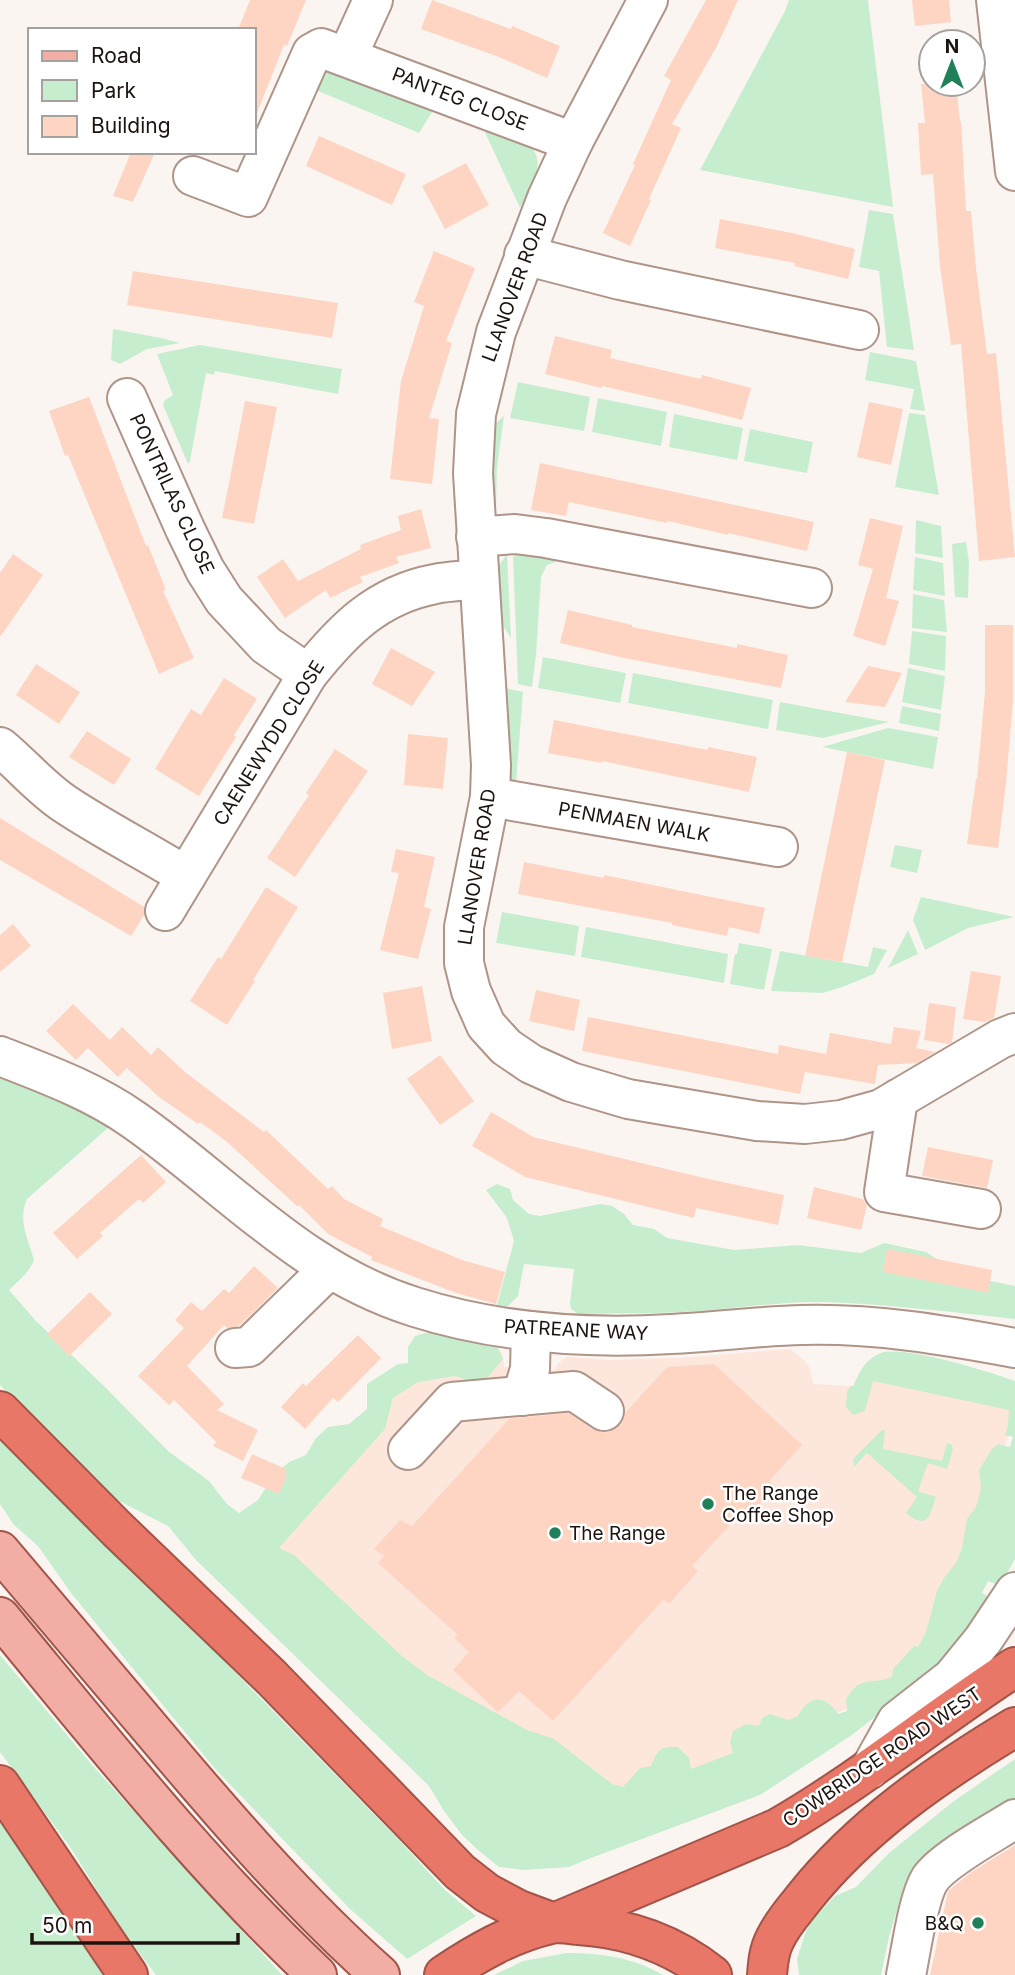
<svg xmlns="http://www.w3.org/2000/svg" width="1015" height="1975" font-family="Inter,sans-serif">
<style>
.built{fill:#fde6dc}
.green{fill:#c6eece}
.building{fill:#fdd5c2}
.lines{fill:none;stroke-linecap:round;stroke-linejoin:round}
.minor-casing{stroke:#af9488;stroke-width:42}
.major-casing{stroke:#a25448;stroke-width:42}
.highway-casing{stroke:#a25448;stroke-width:42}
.minor{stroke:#fff;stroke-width:38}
.major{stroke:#f2ada4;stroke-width:38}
.highway{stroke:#e97767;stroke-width:38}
.poi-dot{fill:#208058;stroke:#fff;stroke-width:2.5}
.labels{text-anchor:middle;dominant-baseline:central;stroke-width:5;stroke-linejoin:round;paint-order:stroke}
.street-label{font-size:19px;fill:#1e140f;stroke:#fff}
.poi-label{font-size:19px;fill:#1e140f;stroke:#fff;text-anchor:start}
</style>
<rect width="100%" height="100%" fill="#fbf5f2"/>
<polygon class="built" points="452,1337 497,1346 503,1356 504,1367 555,1370 557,1364 567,1357 611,1360 692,1357 790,1349 803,1359 810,1368 813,1384 853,1386 856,1378 991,1397 1015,1414 934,1664 852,1707 627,1795 420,1679 279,1548 385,1429 393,1398"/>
<g class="green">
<polygon points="789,0 868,0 893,207 700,170 785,11"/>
<polygon points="321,67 434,109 419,133 311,88"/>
<path d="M483,128L526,143C551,160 529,189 520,208Z"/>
<polygon points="869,210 893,214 914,350 887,347 879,271 859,267"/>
<polygon points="113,329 161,338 180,343 147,349 120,364 111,360"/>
<polygon points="200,345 342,369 338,394 215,371 214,375 206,373 190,461 188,464 163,405 165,400 173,395 157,354"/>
<polygon points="870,352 916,361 925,411 910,409 914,389 865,380"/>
<polygon points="518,382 590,397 584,431 510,418"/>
<polygon points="598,398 667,412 661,446 592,432"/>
<polygon points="909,413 925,415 939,495 895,487"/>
<polygon points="674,414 743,428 737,460 669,447"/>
<polygon points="504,416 497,468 496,507 490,501 494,425"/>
<polygon points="750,429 813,442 807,473 744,461"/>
<polygon points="916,520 941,526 943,558 915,553"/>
<polygon points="966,542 969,562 968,598 955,597 952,544"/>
<polygon points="518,552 563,559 547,565 541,577 536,655 532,687 518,684 513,557"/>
<polygon points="507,554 511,638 498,618 498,567"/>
<polygon points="915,557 943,563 945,596 913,590"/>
<polygon points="913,594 944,600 947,632 912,628"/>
<polygon points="912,631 946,636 945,671 909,664"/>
<polygon points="543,657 626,673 620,703 538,688"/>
<polygon points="908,668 945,676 941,710 902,702"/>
<polygon points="633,673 773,700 768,729 628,703"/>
<polygon points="506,688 523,692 516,783 513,783 507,772 503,697"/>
<polygon points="780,702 889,722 823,738 776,730"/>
<polygon points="902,706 941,714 939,731 899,723"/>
<polygon points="888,728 938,737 933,769 822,747"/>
<polygon points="895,845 922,850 917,873 890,867"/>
<polygon points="921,897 1014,917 968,928 925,950 913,920"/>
<polygon points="502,912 579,926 575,956 496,943"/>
<polygon points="586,927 728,954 724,983 581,957"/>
<polygon points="908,930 918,954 888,968"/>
<polygon points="739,943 772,949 764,990 730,984 735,954 737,954"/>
<polygon points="873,947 887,950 874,974 845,986 823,993 771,991 780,951 868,967"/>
<path d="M0,1077L80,1111L109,1127L27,1199C17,1221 29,1240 34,1260C29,1273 18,1281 9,1290L36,1321L106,1388L168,1451L209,1481L227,1504L239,1513L258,1500L273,1476L289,1462L306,1455L316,1438L328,1427L349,1424L367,1409V1384L398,1364L408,1363V1347L415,1336L430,1332L497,1346L503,1359L488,1377L474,1382L455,1376L418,1382L393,1398L385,1429L279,1548L294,1555L402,1656L427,1675L527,1730L554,1739L612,1784L623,1787L640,1768L651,1766C658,1750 660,1746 678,1747L689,1758L691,1769L733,1753L730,1743L733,1731L746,1724L759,1726L762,1718L770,1714L788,1720L798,1716C810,1694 825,1695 838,1714L847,1711L846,1699C849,1695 853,1688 858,1685C868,1679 881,1682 892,1677L893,1669L914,1646L918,1647L926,1632L937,1591L944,1578L956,1563L962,1548L967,1519L976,1507L981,1488L979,1470L992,1449L998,1444L1010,1447L1013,1437L1005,1435L1008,1425L1009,1410L873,1381L865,1411L853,1415L846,1407L847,1391L851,1386H854C858,1372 867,1358 881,1353C905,1345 990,1372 1015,1381V1559L1000,1586L988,1581L982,1593L991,1598L956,1646L923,1679L852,1735L760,1795L591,1858L569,1867L524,1870L499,1867L479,1851L462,1835L444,1811L429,1786L196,1560L168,1526L119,1501L84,1471L0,1385Z"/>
<path d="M497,1184L510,1189L513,1200L529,1214L540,1216L600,1204L612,1206L624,1214L633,1225L654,1229L667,1238L734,1250L798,1245L861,1253L884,1243L926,1252L961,1275L1015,1286V1319C951,1312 887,1304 823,1302C785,1301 749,1307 711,1310C667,1314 622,1313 578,1314L571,1309L570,1303L574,1269L524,1264L518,1296L507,1307L497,1305L514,1241L507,1218L486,1190Z"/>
<path d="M882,1430H885L883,1449L942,1461L947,1443L952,1445L953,1449L947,1469L928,1463L918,1491L936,1497C929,1518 927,1530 906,1513L917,1497L867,1453L854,1467L853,1459Z"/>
<polygon points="0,1431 399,1840 445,1890 476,1916 407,1959 350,1909 216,1770 71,1593 38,1546 14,1525 0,1504"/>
<polygon points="0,1655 93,1766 282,1975 156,1975 124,1933 70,1847 0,1752"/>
<polygon points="1015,1759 1015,1805 913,1879 899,1903 889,1937 881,1975 799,1975 797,1959 805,1934 812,1919 835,1896 856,1887 889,1853 954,1801"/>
<polygon points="0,1817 103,1975 0,1975"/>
<path d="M566,1953C601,1953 632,1957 663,1975H494L523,1961Z"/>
</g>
<g class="building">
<polygon points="250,0 306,0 287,46 284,45 255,118 254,30 247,30 239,27"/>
<polygon points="432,0 511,29 512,26 560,46 547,78 499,57 421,29"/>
<polygon points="706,0 738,0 717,46 672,124 681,128 649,199 651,200 630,246 603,233 635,165 633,164 671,80 664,76"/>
<polygon points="912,0 949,0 951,22 915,26"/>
<polygon points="921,84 956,84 960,121 961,121 966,211 971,211 976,268 987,354 996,353 1015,557 979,561 961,344 951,345 940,266 933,174 921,175 918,123 925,123"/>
<polygon points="319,136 406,174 392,205 306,166"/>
<polygon points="131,152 155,152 133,202 113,196"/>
<polygon points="466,163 489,205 445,229 422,186"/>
<polygon points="720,219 792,233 855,249 848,279 794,266 795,263 715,248"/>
<polygon points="434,251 475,268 446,341 452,343 429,418 439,419 432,484 390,479 401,381 424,306 414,302"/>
<polygon points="133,271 338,303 332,338 127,305"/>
<polygon points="555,336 612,350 610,358 701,379 702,375 751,388 742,420 684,405 602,386 602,388 545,374"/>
<polygon points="89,397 146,546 148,545 166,590 163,591 194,658 159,674 68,455 65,456 49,411"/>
<polygon points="245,401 277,407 254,524 222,518"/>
<polygon points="869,402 903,409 891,465 857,457"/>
<polygon points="540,463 814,522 807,551 728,533 728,535 668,521 667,523 569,502 566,516 531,510"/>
<polygon points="421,509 431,548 396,557 399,563 360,577 363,582 330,598 326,590 285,618 257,577 283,559 298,581 361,549 360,545 401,530 398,516"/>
<polygon points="870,518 903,526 886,598 899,601 885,646 853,636 873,569 858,565"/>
<polygon points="13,554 43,575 0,637 0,573"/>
<polygon points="568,610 632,625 632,627 737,648 737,644 788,655 781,688 624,658 560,643"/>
<polygon points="985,625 1013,625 1013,700 1006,783 998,848 967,844 976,779 977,779 985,692"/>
<polygon points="391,648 435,672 412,706 372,684"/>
<polygon points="36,664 80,692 59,724 16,695"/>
<polygon points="868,666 902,673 885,707 845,702"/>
<polygon points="224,678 257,699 234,735 236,737 199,796 155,769 191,709 201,715"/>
<polygon points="554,720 708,750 708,747 757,757 749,792 602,761 602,763 548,753"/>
<polygon points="87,731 131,759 114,785 69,757"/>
<polygon points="408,734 448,738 443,789 404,785"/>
<polygon points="335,749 368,771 295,877 267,858 309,795 306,793"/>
<polygon points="847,752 885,760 842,962 805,956"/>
<polygon points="0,818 144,907 144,915 131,936 0,860"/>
<polygon points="396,849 435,857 424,907 431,909 418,959 380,950 399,873 391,872"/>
<polygon points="524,862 604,878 604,875 765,908 759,934 729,927 727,936 672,925 672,923 518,894"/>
<polygon points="266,887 298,907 253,980 255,981 227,1025 190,1001 218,957 221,959"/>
<polygon points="13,924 31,946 0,972 0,935"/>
<polygon points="971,971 1001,976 994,1018 985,1022 963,1019"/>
<polygon points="422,986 432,1041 392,1049 383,993"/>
<polygon points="536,990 580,1000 574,1031 529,1021"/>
<polygon points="929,1003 956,1007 952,1042 949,1044 924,1040"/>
<polygon points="73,1004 110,1040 122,1027 151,1055 158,1047 185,1072 264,1132 266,1130 328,1189 332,1186 344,1199 383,1219 380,1226 462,1260 505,1272 496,1304 456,1293 371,1260 372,1257 328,1234 299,1205 298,1207 227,1142 200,1122 198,1124 159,1097 127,1068 118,1077 88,1048 76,1060 46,1031"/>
<polygon points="588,1017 778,1054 779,1045 826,1054 830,1033 891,1044 894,1027 921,1031 916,1048 935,1052 917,1063 878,1065 875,1084 805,1072 800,1094 582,1051"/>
<polygon points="440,1055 474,1101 440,1125 407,1079"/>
<polygon points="491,1112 533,1137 704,1178 784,1195 778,1225 696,1208 694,1218 525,1177 472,1146"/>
<polygon points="928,1147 993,1160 987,1188 922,1176"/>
<polygon points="141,1155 166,1182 143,1203 139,1199 100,1233 103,1236 77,1259 53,1233"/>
<polygon points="814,1187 863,1199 867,1205 861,1230 807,1218"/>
<polygon points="887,1249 992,1270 988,1293 883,1272"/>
<polygon points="254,1266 278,1288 239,1326 227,1328 224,1325 187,1366 224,1404 217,1410 258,1430 243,1461 213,1446 216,1442 174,1400 169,1405 138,1376 184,1328 175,1320 191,1302 202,1311 224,1289 229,1293"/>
<polygon points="90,1292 112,1314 69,1356 47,1334"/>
<polygon points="358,1335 381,1358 338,1402 333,1398 305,1429 281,1407 303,1383 306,1386"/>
<polygon points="714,1364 802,1445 769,1481 776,1486 748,1517 742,1512 692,1566 698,1571 669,1604 664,1599 553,1721 519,1691 498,1712 453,1670 469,1652 454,1638 458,1635 378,1563 384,1556 374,1549 400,1520 412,1526 509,1419 568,1413 592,1429 606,1433 614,1430 622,1424 626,1412 667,1367"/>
<polygon points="252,1454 286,1469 286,1478 279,1494 241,1478"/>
<polygon points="1015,1845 1015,1975 930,1975 948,1891 970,1873"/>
</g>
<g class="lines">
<defs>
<g id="minor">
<polyline points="648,0 573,142 547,198 496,332 476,414 473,473 491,765 490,797 464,927 464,963 471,991 486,1025 506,1047 531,1064 571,1082 628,1099 757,1121 805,1124 841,1120 881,1109 1000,1039 1015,1033"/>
<polyline points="996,0 1015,171"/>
<polyline points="347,57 373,0"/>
<polyline points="193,176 248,197 312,53 321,48 573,142"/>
<polyline points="524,255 620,280 859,330"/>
<polyline points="127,398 185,529 205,570 224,600 266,645 308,674"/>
<polyline points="476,537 515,534 546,538 812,588"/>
<path d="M0,747C22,765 41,788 65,804C104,830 146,851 186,876"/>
<polyline points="490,797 778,847"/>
<path d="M165,911L308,674C343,630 377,595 435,584C449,581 464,581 478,579"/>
<path d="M0,1056C46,1074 93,1091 134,1120C228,1186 302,1272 415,1307C497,1333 586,1339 671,1334C715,1332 758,1326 802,1325C874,1323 945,1335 1015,1348"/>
<polyline points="898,1099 884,1192 981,1209"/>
<polyline points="235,1348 249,1347 329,1269"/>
<polyline points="522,1396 530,1369 531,1331"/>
<polyline points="408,1450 452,1402 574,1391 604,1411"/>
<polyline points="870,1769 897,1721 952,1678 983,1640 1015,1592"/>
<path d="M906,1975C911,1951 918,1898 930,1879C944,1859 993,1833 1015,1819"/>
</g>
<g id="major">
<path d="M0,1551C51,1612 103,1673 155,1734C226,1818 298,1902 380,1975"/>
<path d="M0,1617C101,1739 202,1867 317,1975"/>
</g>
<g id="highway">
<polyline points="0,1411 117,1529 272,1678 460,1872 487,1893 519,1910 554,1923"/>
<polyline points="0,1785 128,1975"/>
<path d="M554,1923L778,1828C861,1780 935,1719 1015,1667"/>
<path d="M444,1975C477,1953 511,1933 551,1924C559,1922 569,1924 578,1925C628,1928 673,1944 712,1975"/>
<path d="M767,1975C768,1962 769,1950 775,1939C782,1924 793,1912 803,1899C860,1827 937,1774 1015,1727"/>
</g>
</defs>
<use href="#minor" class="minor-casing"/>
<use href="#major" class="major-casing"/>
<use href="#highway" class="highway-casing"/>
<use href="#minor" class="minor"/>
<use href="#major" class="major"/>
<use href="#highway" class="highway"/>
</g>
<g class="poi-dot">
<circle cx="708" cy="1504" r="7"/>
<circle cx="555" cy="1533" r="7"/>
<circle cx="978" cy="1923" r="7"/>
</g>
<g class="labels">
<g class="street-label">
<text transform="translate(460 99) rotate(21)">PANTEG CLOSE</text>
<text transform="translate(515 287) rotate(-70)">LLANOVER ROAD</text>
<text transform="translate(172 494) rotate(65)">PONTRILAS CLOSE</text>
<text transform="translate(269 743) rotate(-58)">CAENEWYDD CLOSE</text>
<text transform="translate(634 822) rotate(10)">PENMAEN WALK</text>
<text transform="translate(477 867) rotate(-81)">LLANOVER ROAD</text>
<text transform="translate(576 1330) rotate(3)">PATREANE WAY</text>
<text transform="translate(882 1757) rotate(-34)">COWBRIDGE ROAD WEST</text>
</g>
<g class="poi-label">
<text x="722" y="1493">The Range<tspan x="722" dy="22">Coffee Shop</tspan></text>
<text x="569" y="1533">The Range</text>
<text x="964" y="1923" text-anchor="end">B&amp;Q</text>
</g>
</g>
<rect x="28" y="28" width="228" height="126" fill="#ffffff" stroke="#a5a19f" stroke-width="2"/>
<rect x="42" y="51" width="35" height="10" fill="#f2ada4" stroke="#a5a19f" stroke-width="2"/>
<text x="91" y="63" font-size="21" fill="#1e140f">Road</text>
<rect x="42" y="80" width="35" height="21" fill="#c6eece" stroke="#a5a19f" stroke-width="2"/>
<text x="91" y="98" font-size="21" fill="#1e140f">Park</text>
<rect x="42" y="116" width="35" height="21" fill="#fdd5c2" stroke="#a5a19f" stroke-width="2"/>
<text x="91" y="133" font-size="21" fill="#1e140f">Building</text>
<g transform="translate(952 63)"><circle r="33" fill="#ffffff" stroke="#a5a19f" stroke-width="2"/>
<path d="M0-5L12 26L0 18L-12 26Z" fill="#208058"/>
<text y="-10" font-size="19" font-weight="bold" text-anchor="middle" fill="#1e140f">N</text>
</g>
<path d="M32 1933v10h206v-10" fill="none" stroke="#1e140f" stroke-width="3.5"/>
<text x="42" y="1933" font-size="21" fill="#1e140f" stroke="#ffffff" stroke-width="5" paint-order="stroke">50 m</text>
</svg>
